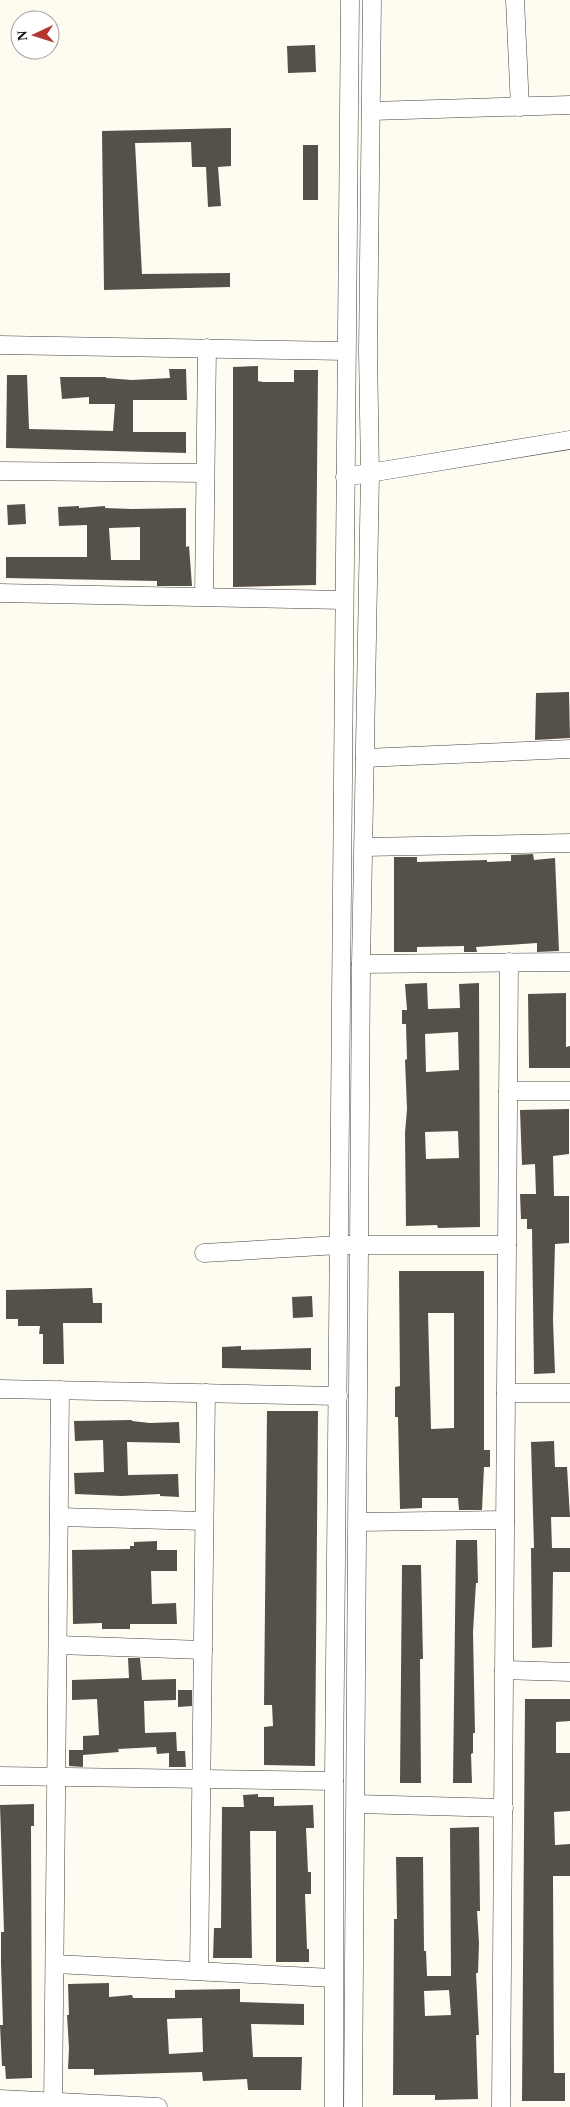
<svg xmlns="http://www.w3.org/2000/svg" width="570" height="2107" font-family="Georgia,serif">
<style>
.building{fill:#56504b;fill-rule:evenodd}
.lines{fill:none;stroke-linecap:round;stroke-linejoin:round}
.minor-casing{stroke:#414141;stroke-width:19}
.minor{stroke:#fff;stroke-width:18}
</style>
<rect width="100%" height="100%" fill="#fefcf1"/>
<g class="building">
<polygon points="315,45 316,72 288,73 287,46"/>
<polygon points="231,128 231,166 218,167 221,206 208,207 206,167 192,167 191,142 135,143 142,274 230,273 230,287 104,290 102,131"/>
<rect x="303" y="145" width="15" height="55"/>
<polygon points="258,366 258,381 263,382 294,382 294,370 318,370 316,585 233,587 233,367"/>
<polygon points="169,369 186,369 187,400 133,400 133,432 186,432 186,453 6,448 7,375 27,375 29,429 113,431 115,404 89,404 89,397 62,399 60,377 106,377 106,378 132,380 170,378"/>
<polygon points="25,504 26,524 8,525 7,505"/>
<path d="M79,506V508L105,506V508L132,509L186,508V547L189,546L192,586H157V581L6,578V557H87V525L59,526L58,507ZM140,527V560H111L109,528Z"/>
<polygon points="569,692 570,738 535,740 536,693"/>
<polygon points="533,854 534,860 555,858 559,951 537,952 537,943 476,947 477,952 464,952 464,946 417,947 417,952 394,952 394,857 417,857 417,862 487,860 487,862 511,861 511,855"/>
<path d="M427,983L428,1009L460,1008L459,984L479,983L480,1227L438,1228L437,1225L406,1226L405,1133L407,1109L405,1060L407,1059L406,1024H402V1010H407L405,984ZM458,1032L459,1070L426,1072L425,1034ZM458,1131L459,1158L426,1159L425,1132Z"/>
<polygon points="566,993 566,1047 570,1046 570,1068 529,1068 528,994"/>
<polygon points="569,1109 569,1154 553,1156 554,1196 569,1196 569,1243 555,1244 553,1320 555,1373 534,1374 532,1229 527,1229 527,1219 521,1219 520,1194 536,1194 535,1164 522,1165 520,1110"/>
<path d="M399,1271H484V1450H490V1467H484L482,1510H459L458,1498H422V1508L400,1509L398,1417H395V1387L400,1386ZM428,1313H454V1428L431,1429Z"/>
<polygon points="92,1288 93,1303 102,1303 102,1323 63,1323 64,1364 43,1364 43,1334 39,1334 40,1326 18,1326 18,1319 6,1319 6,1290"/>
<polygon points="312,1296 313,1317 293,1318 292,1297"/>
<polygon points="241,1346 241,1350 311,1348 311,1370 222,1368 222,1347"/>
<polygon points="267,1411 318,1411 315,1766 264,1765 264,1727 273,1726 272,1705 264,1705"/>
<polygon points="132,1420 132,1421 150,1423 179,1422 180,1443 127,1442 128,1475 178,1474 179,1497 160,1496 160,1494 122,1496 75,1494 74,1473 104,1472 103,1440 75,1441 74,1421"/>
<polygon points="554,1441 555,1467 567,1467 570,1517 551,1517 552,1548 570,1548 570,1572 553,1572 552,1647 532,1648 531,1548 534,1548 531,1442"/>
<polygon points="456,1540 477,1540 478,1583 476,1583 473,1632 475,1733 473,1733 473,1753 471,1754 472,1783 453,1783"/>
<polygon points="157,1541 157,1550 177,1550 177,1571 151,1571 152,1604 176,1603 177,1624 130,1624 130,1629 102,1629 102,1623 73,1624 72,1550 130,1549 130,1546 134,1546 134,1542"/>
<polygon points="402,1565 421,1565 423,1659 420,1659 421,1783 400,1783"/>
<polygon points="128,1658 140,1658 142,1680 176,1679 176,1700 144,1701 145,1733 176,1732 177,1751 185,1751 186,1767 169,1767 169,1753 157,1754 156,1747 118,1749 119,1752 83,1755 83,1736 99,1735 97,1699 72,1700 72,1680 129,1678"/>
<polygon points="178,1690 192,1690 192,1706 178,1707"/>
<polygon points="525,1699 570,1699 570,1721 556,1722 556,1753 570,1753 570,1811 554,1812 555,1845 570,1844 570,1876 553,1876 554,2073 565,2073 565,2101 522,2101"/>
<polygon points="69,1750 83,1750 83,1767 69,1766"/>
<polygon points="258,1794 258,1797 274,1797 274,1806 313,1805 314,1828 306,1828 308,1872 311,1872 311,1894 305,1894 307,1949 309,1949 309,1962 276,1962 276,1831 250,1831 252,1958 213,1958 214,1928 221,1928 222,1807 244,1807 243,1795"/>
<polygon points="34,1804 34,1826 31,1826 32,2078 6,2079 5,2066 2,2066 0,2025 3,2025 1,1963 1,1932 4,1932 0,1805"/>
<path d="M479,1827L480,1911H477L479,1943L478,1973H476L479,2035H476L478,2099L435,2100V2095H393L394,1919H397L396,1857H423L424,1951H426L427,1976H451L450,1828ZM449,1990L451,2015L425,2016L424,1991Z"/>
<path d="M109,1983V1997L132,1995L133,1998H175V1990L240,1989V2002L304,2004V2025L251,2024L253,2057H302L301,2090H248L247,2079L203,2081L202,2072L94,2075V2069H68L69,2048L67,2015H69L68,1984ZM202,2018L203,2052L169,2054L167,2019Z"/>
</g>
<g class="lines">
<defs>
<g id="minor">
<polyline points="515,0 520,107"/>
<polyline points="372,111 570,105"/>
<polyline points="0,345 346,351"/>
<polyline points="0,471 205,473"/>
<polyline points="345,477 570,440"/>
<polyline points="0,593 344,600"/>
<polyline points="204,596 207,348"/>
<polyline points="365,758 570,749"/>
<polyline points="364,847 570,843"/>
<polyline points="361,964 570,962"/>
<polyline points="508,1091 570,1091"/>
<polyline points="204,1253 339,1245 507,1245"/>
<polyline points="0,1389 338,1396"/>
<polyline points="506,1393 570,1393"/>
<polyline points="59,1517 204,1521"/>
<polyline points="358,1522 505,1520"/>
<polyline points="58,1645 203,1650"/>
<polyline points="504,1670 570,1672"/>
<polyline points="0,1776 334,1781"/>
<polyline points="356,1804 504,1808"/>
<polyline points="55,1964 333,1978"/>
<polyline points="199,1971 206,1393"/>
<polyline points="0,2099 158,2107"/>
<polyline points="53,2107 60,1390"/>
<polyline points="334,2107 334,1781 350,0"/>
<polyline points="353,2107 361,964 370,474 368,351 372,0"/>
<polyline points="501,2107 509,962"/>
</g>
</defs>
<use href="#minor" class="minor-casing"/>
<use href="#minor" class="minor"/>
</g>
<g transform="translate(35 35) rotate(266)"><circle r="24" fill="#ffffff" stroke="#9f9f9f"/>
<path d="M0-4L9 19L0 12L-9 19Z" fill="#b43631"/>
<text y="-8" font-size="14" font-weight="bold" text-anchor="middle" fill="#0e0e0e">N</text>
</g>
</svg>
